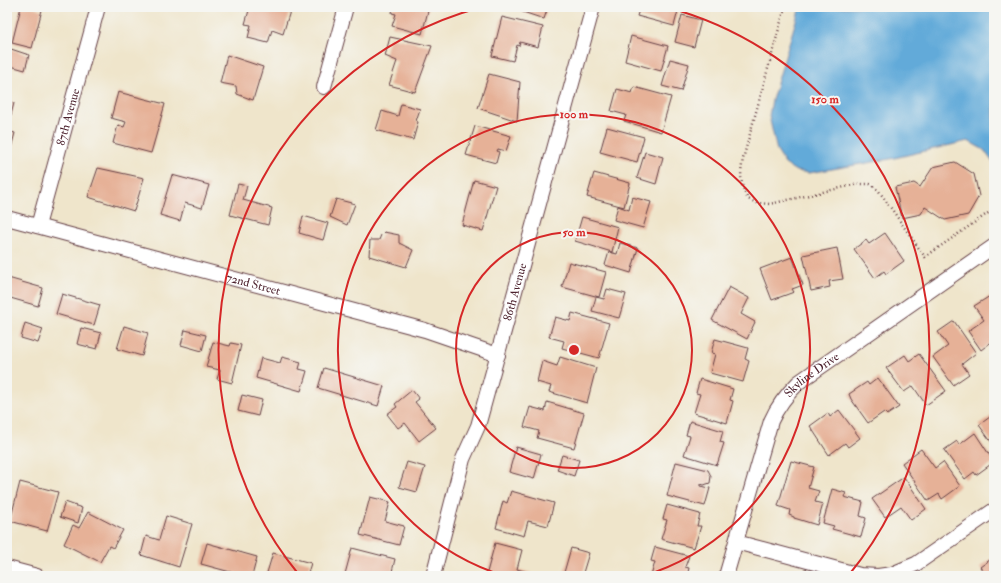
<svg xmlns="http://www.w3.org/2000/svg" width="1001" height="583" font-family="'IM FELL Double Pica',serif">
<style>
.water{fill:#62aad9;stroke:#566482}
.building{fill:#e6b197}
.lines{fill:none;stroke-linecap:round;stroke-linejoin:round}
.street-casing{stroke:#633d43;stroke-width:16}
.path{stroke:#633d43;stroke-width:2.5;stroke-dasharray:1 3;stroke-linecap:butt}
.street{stroke:#fff;stroke-width:14}
.ring{fill:none;stroke:#d62828;stroke-width:2}
.labels{text-anchor:middle;dominant-baseline:central;stroke-width:4;stroke-linejoin:round;paint-order:stroke}
.street-label{font-size:12px;fill:#4a1f2b;stroke:#f6f6f2}
.centre{fill:#d62828;stroke:#f6f6f2;stroke-width:2}
.ring-label{font-size:12px;text-anchor:middle;font-weight:bold;fill:#d62828;stroke:#f6f6f2;stroke-width:4;stroke-linejoin:round;paint-order:stroke}
</style>
<rect width="100%" height="100%" fill="#f6f6f2"/>
<filter id="ink" filterUnits="userSpaceOnUse"><feTurbulence type="fractalNoise" baseFrequency=".025" numOctaves="2"/><feDisplacementMap in="SourceGraphic" scale="8" xChannelSelector="R" yChannelSelector="G"/><feConvolveMatrix kernelMatrix="1 2 1 2 8 2 1 2 1" color-interpolation-filters="sRGB"/></filter>
<filter id="wash" filterUnits="userSpaceOnUse"><feTurbulence type="fractalNoise" baseFrequency=".012" numOctaves="4" result="noise"/><feDisplacementMap in="SourceGraphic" scale="16" xChannelSelector="R" yChannelSelector="G"/><feGaussianBlur stdDeviation="0.9" result="paint"/><feColorMatrix in="noise" values="0 0 0 0 0 0 0 0 0 0 0 0 0 0 0 0 0 1.4 0 .05"/><feComposite in="paint" operator="in"/></filter>
<g filter="url(#wash)">
<rect width="100%" height="100%" fill="#efe5cb"/>
<polygon class="water" points="800,7 994,7 994,164 984,150 968,141 890,159 809,173 796,171 785,164 777,151 769,116 772,100"/>
<g id="blocks">
<g class="building">
<polygon points="21,7 33,7 42,10 32,48 12,43"/>
<polygon points="250,7 277,7 290,11 283,34 272,30 268,43 248,38 251,25 245,24"/>
<polygon points="393,7 429,7 422,34 392,26 396,14 392,13"/>
<polygon points="508,7 548,7 544,19"/>
<polygon points="640,7 679,7 674,26 637,16"/>
<polygon points="682,15 701,20 694,47 675,42"/>
<polygon points="502,17 543,27 538,47 520,42 519,46 517,45 513,61 492,56"/>
<polygon points="631,36 668,46 661,71 625,61"/>
<polygon points="390,37 432,46 415,92 389,85 397,61 385,56"/>
<polygon points="8,48 29,55 25,70 7,65"/>
<polygon points="227,55 263,67 253,100 237,94 236,86 220,83"/>
<polygon points="670,59 689,64 681,91 662,86"/>
<polygon points="489,74 520,82 517,121 478,108"/>
<polygon points="634,87 671,97 661,132 624,121 626,115 611,111 617,89 632,93"/>
<polygon points="118,92 165,104 151,153 113,143 118,125 124,127 126,122 111,118"/>
<polygon points="7,101 14,103 11,115 7,113"/>
<polygon points="401,104 420,109 416,121 418,122 413,140 376,130 382,111 398,116"/>
<polygon points="475,126 511,136 506,151 498,149 497,151 499,152 496,163 466,155"/>
<polygon points="607,127 644,137 637,162 600,152"/>
<polygon points="7,131 15,133 11,148 7,146"/>
<polygon points="645,152 663,157 656,184 637,178"/>
<polygon points="955,162 974,174 979,196 968,215 945,220 925,207 921,214 902,218 895,187 914,183 920,187 933,167"/>
<polygon points="98,168 144,178 134,211 88,197"/>
<polygon points="594,173 630,183 624,207 587,197"/>
<polygon points="172,175 209,185 202,208 185,203 180,221 160,215"/>
<polygon points="474,180 496,186 483,231 462,225"/>
<polygon points="238,184 247,186 243,200 272,208 268,225 230,215"/>
<polygon points="632,197 651,202 643,228 614,220 618,206 629,210"/>
<polygon points="336,199 355,204 347,225 330,217"/>
<polygon points="303,216 328,223 323,240 299,233"/>
<polygon points="582,217 618,227 612,252 575,241"/>
<polygon points="384,232 399,235 399,243 413,250 406,267 369,256 370,240 379,240 381,235"/>
<polygon points="885,233 904,261 886,274 884,271 875,278 854,249 866,240 869,244"/>
<polygon points="620,243 638,248 631,273 605,265 609,252 617,254"/>
<polygon points="837,248 843,279 829,281 830,287 811,291 803,255"/>
<polygon points="792,257 803,285 792,289 794,292 772,300 760,269"/>
<polygon points="569,262 606,272 599,297 562,287"/>
<polygon points="8,278 43,288 38,306 7,297"/>
<polygon points="729,287 749,298 741,314 755,322 747,339 712,320"/>
<polygon points="607,289 626,294 619,318 592,311 596,297 604,299"/>
<polygon points="62,294 100,305 94,325 56,314"/>
<polygon points="990,296 994,302 994,340 981,350 968,331 984,320 974,306"/>
<polygon points="572,313 609,323 599,358 562,348 564,341 549,337 555,317 570,321"/>
<polygon points="954,321 976,353 962,364 969,374 953,385 933,357 948,346 938,332"/>
<polygon points="25,323 43,329 38,343 21,338"/>
<polygon points="124,326 148,333 142,356 117,349"/>
<polygon points="81,328 101,333 97,349 77,344"/>
<polygon points="185,330 206,335 202,351 181,345"/>
<polygon points="715,339 748,348 745,359 749,361 743,382 710,373 715,354 711,353"/>
<polygon points="213,342 230,346 231,343 241,345 232,383 217,379 220,370 206,367"/>
<polygon points="919,354 946,391 926,405 913,386 904,392 886,368 905,355 909,361"/>
<polygon points="282,357 301,362 299,369 307,371 301,391 256,378 261,358 280,363"/>
<polygon points="560,357 596,368 587,403 549,392 551,386 537,382 542,361 557,366"/>
<polygon points="324,368 384,386 378,406 318,388"/>
<polygon points="878,378 899,407 887,415 884,412 868,423 851,399 849,394 867,382 869,385"/>
<polygon points="700,379 733,389 730,400 733,401 727,423 694,413 700,394 696,393"/>
<polygon points="412,390 419,399 415,402 436,428 419,441 405,423 398,428 387,414 397,407 395,404"/>
<polygon points="242,395 262,400 258,416 238,411"/>
<polygon points="547,402 584,413 574,448 537,438 539,431 524,427 530,407 545,411"/>
<polygon points="839,410 860,438 848,447 845,443 829,455 810,426 828,413 830,417"/>
<polygon points="994,414 994,441 992,443 979,425"/>
<polygon points="690,421 723,431 720,442 724,443 717,465 684,455 690,436 686,435"/>
<polygon points="975,433 994,462 976,475 974,472 965,479 944,450 957,441 959,445"/>
<polygon points="516,447 541,454 534,479 509,472"/>
<polygon points="921,449 935,468 943,462 960,486 942,499 939,494 928,501 902,463"/>
<polygon points="562,455 579,460 574,476 557,470"/>
<polygon points="791,461 814,467 808,488 819,491 815,502 823,504 817,525 794,518 794,517 789,515 790,510 778,506"/>
<polygon points="407,462 425,467 417,492 399,487"/>
<polygon points="676,462 708,470 711,476 710,483 704,485 701,484 701,486 710,488 705,506 667,496"/>
<polygon points="904,477 926,509 911,520 901,506 885,517 872,499"/>
<polygon points="20,482 58,492 47,531 10,521"/>
<polygon points="832,489 846,493 844,497 863,502 860,516 866,518 861,537 832,529 834,526 823,523"/>
<polygon points="511,491 554,503 548,526 528,521 524,536 496,528 503,501 507,503"/>
<polygon points="370,497 390,502 385,521 404,526 399,545 360,535"/>
<polygon points="65,502 82,508 78,523 60,517"/>
<polygon points="667,505 700,514 697,526 701,526 694,548 661,539 667,520 663,519"/>
<polygon points="88,512 123,530 113,548 109,546 100,562 64,544 73,525 79,528"/>
<polygon points="166,516 192,524 179,567 141,555 146,536 159,540"/>
<polygon points="207,543 257,557 252,576 245,576 201,564"/>
<polygon points="495,543 522,550 517,569 531,573 530,576 486,576"/>
<polygon points="655,547 689,556 685,567 689,568 687,576 651,576 655,562 651,561"/>
<polygon points="352,548 395,559 391,576 352,576 345,574"/>
<polygon points="571,548 589,553 582,576 563,576"/>
<polygon points="273,553 311,563 307,576 266,576"/>
<polygon points="994,557 994,576 987,576 980,567"/>
</g>
</g>
</g>
<g filter="url(#ink)">
<use href="#blocks" fill-opacity="0" stroke="#633d43" stroke-width="1"/>
<g class="lines">
<defs>
<g id="street">
<polyline points="324,87 346,7"/>
<path id="s1" d="M7,218L425,330L498,355"/>
<path id="s2" d="M38,226L98,7"/>
<polyline points="736,542 860,575 878,576 892,574 916,564 994,510"/>
<polyline points="7,568 37,576"/>
<path id="s3" d="M433,576L463,459L478,426L593,7"/>
<path id="s4" d="M726,576L771,421C778,405 787,394 799,382L994,246"/>
</g>
</defs>
<use href="#street" class="street-casing"/>
<path class="path" d="M785,7L743,159C740,174 740,185 748,199L757,203L770,204L858,184H870L879,191L925,257L994,209"/>
<use href="#street" class="street"/>
</g>
</g>
<g class="ring">
<circle cx="574" cy="350" r="118"/>
<path d="M505 576A236 236 0 1 1 643 576"/>
<path d="M300 576A355 355 0 0 1 482 7M666 7A355 355 0 0 1 848 576"/>
</g>
<g class="labels">
<g class="street-label">
<text stroke="none"><textPath href="#s2" startOffset="113">87th Avenue</textPath></text>
<text stroke="none"><textPath href="#s1" startOffset="255">72nd Street</textPath></text>
<text stroke="none"><textPath href="#s3" startOffset="296">86th Avenue</textPath></text>
<text stroke="none"><textPath href="#s4" startOffset="224">Skyline Drive</textPath></text>
</g>
</g>
<circle cx="574" cy="350" r="6" class="centre"/>
<g class="ring-label">
<text x="825" y="103">150 m</text>
<text x="574" y="118">100 m</text>
<text x="574" y="236">50 m</text>
</g>
<rect width="1001" height="583" fill="none" stroke="#f6f6f2" stroke-width="24"/>
</svg>
